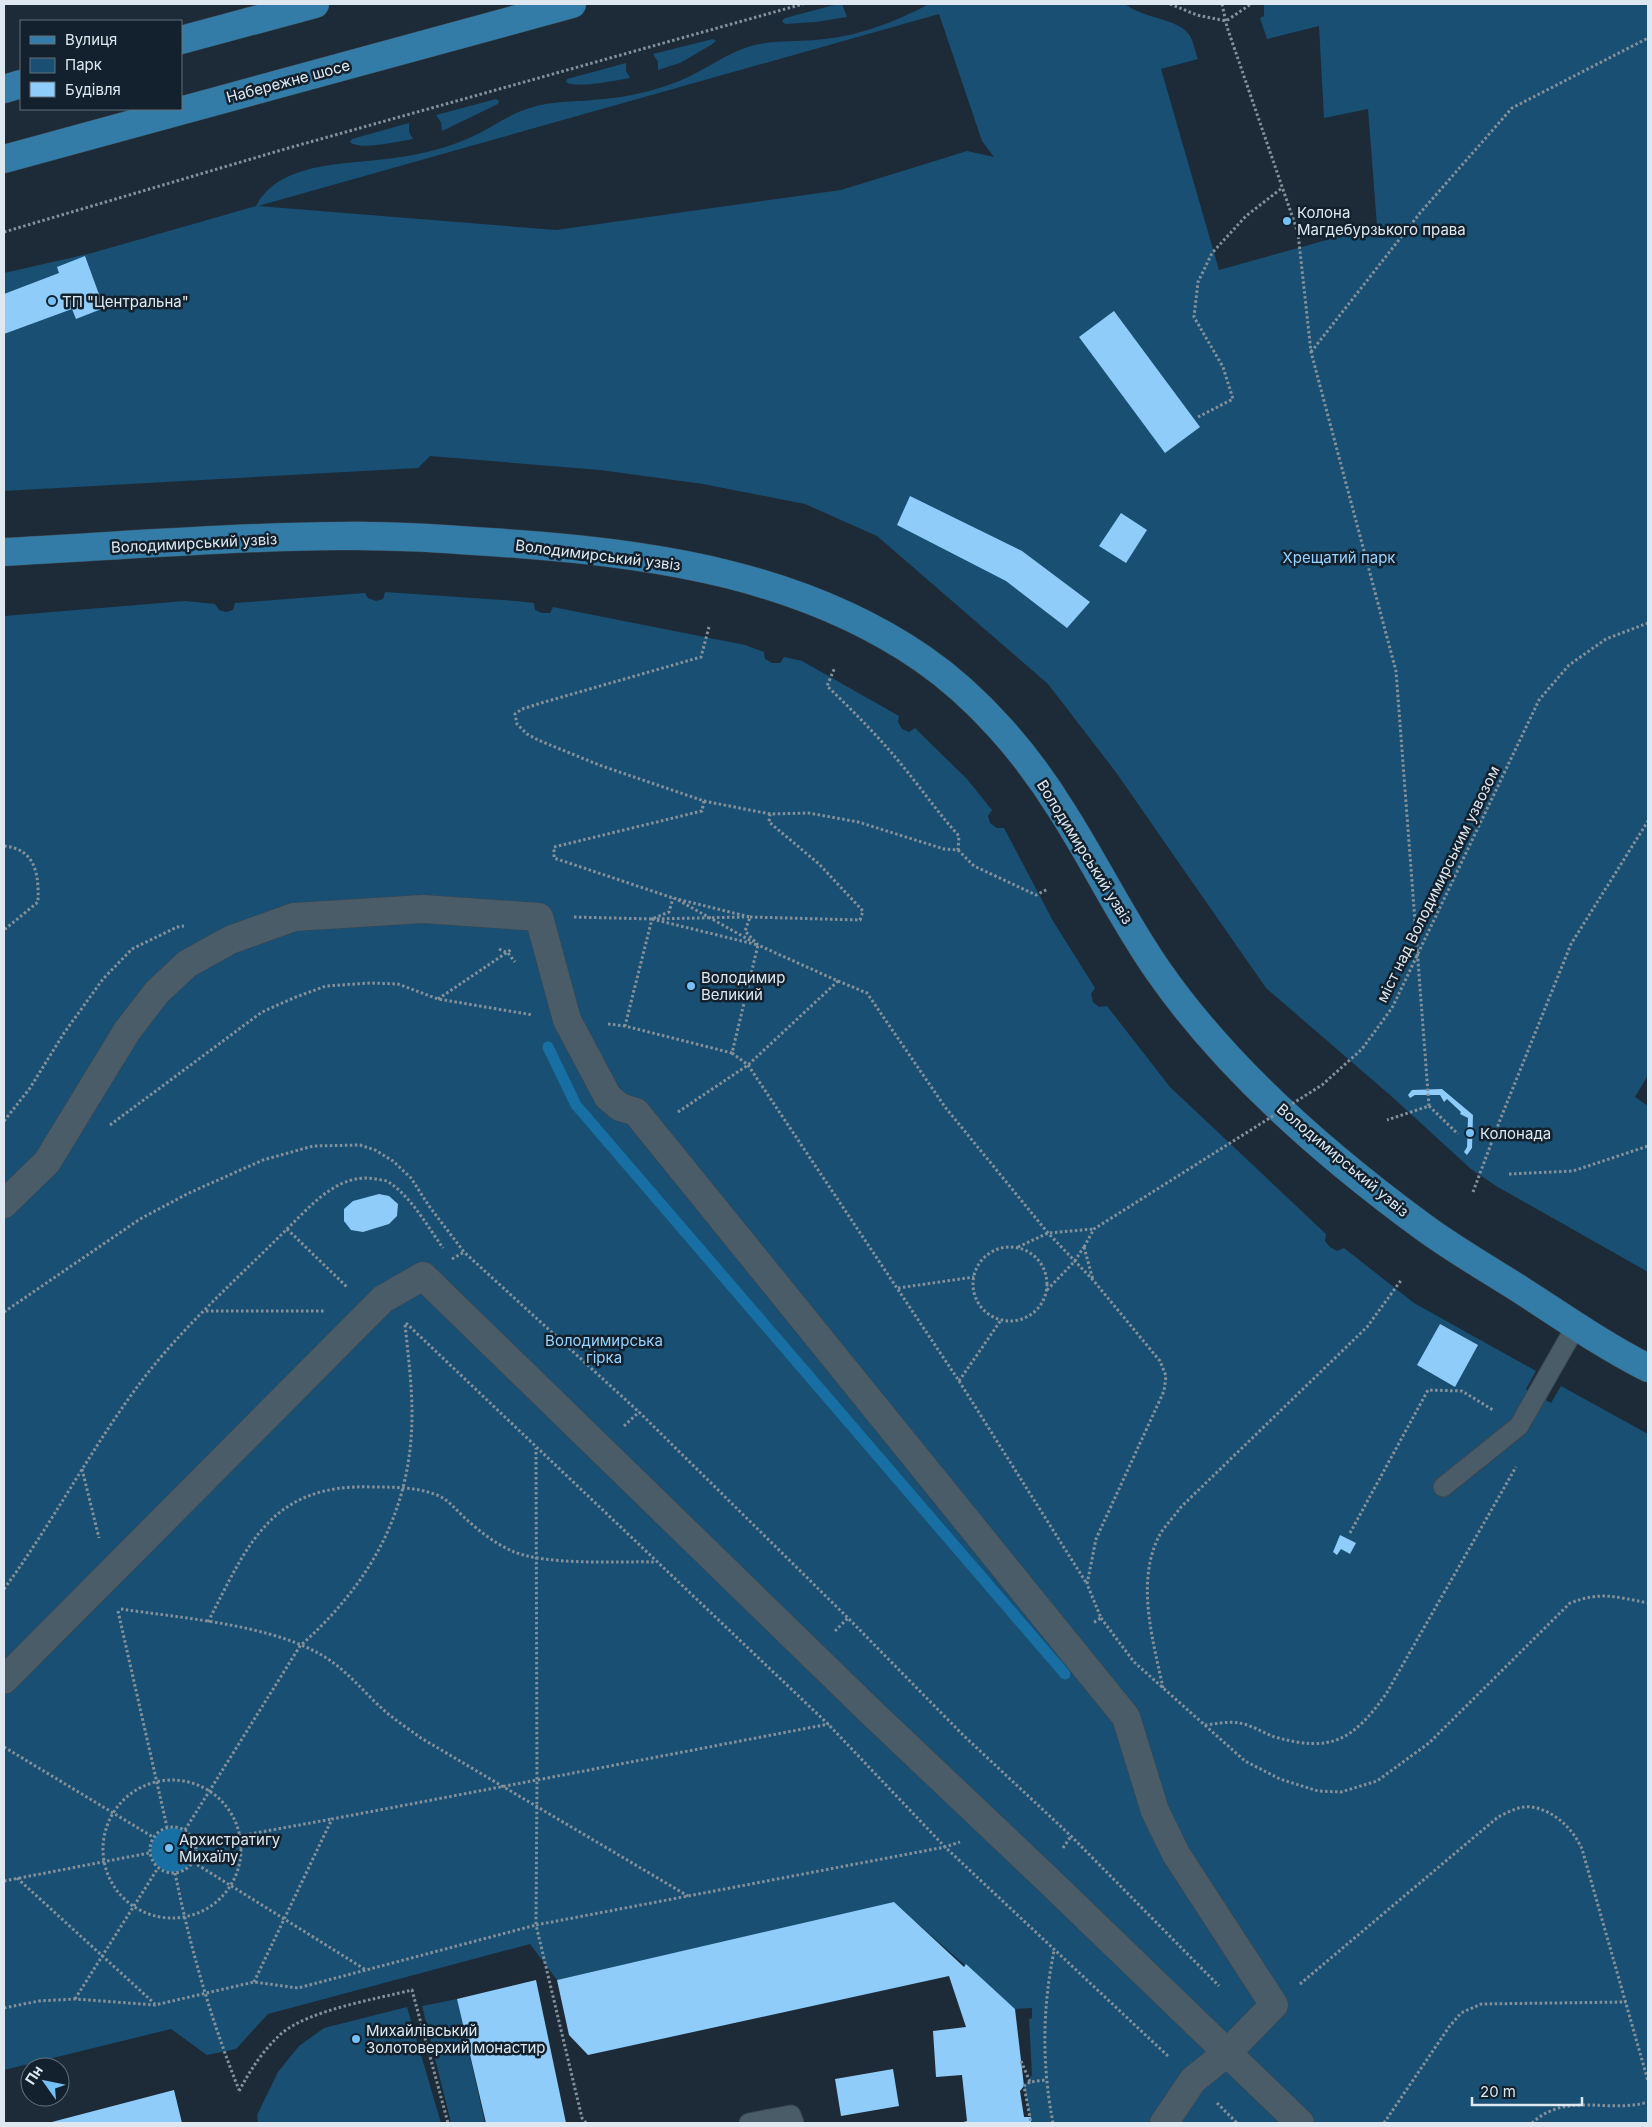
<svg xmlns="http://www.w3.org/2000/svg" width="1652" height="2127" font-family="Inter,sans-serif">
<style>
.green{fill:#184f73;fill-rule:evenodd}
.water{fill:#186fa4}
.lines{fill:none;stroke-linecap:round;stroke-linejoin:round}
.stream{stroke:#186fa4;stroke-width:11}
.building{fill:#8fccfa}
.lane-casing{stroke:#394650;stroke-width:21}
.street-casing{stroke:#394650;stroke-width:29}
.primary-casing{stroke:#394650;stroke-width:29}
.path{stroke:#84919a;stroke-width:3;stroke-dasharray:2.5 2.5;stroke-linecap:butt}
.lane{stroke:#4b5c69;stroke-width:19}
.street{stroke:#4b5c69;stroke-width:28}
.primary{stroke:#347ca8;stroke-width:28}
.path-bridge{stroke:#84919a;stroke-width:3;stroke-dasharray:2.5 2.5;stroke-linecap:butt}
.poi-dot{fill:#75c0f6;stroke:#12212d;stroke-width:2}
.labels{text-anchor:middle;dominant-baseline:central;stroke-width:5;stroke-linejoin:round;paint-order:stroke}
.street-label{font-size:15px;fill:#dee8f0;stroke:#12212d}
.poi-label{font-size:15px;fill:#dee8f0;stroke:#12212d;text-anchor:start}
.park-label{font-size:15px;fill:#98d2fe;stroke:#12212d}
</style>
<rect width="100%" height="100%" fill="#1c2b37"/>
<g class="green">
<polygon points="838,4 842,4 847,17 816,22 785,24 782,21 785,18"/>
<path d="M929,4H1125C1144,19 1181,19 1190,36C1194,43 1195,52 1198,59L1161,69L1219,270L1377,226L1368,109L1324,118L1319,26L1267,39L1260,18L1264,16V4H1648V1075L1635,1097L1648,1106V1272L1496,1186L1471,1169L1390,1095L1266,988L1115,771L1048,684L877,536L805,504L703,484L600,470L430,456L418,468L4,491V273L92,253L256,206C276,167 329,165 366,161C402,158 435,153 469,138C490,129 510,113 533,107C552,101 573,102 593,100C620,98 648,93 674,83C702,73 726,52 755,45C775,40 795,42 815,40C856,37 893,23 929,4ZM939,14L982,141L994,157L967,151L841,190L556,230L258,206Z"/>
<polygon points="713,39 716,41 711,45 680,63 658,70 658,62 653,54"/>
<path d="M626,63V71L630,78C617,80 576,89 566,82L567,79Z"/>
<polygon points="496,99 499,101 498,104 442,131 441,122 436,115"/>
<path d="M409,123V132L413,139C400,141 358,151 350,142L352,139Z"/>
<polygon points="385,592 517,601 534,603 535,610 542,613 550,613 553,607 745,645 764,652 765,659 772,663 780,663 784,657 802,661 899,716 898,722 902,729 909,732 915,728 967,779 992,810 988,816 990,823 997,828 1004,828 1053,921 1095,988 1091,994 1093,1002 1099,1007 1107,1006 1170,1087 1326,1234 1325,1241 1330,1247 1337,1251 1344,1248 1414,1303 1536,1371 1526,1389 1551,1403 1561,1386 1648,1434 1648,2123 1031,2123 1024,2086 1032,2075 1029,2019 1032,2018 1032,2008 1015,2009 894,1903 557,1980 530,1944 268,2014 236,2049 207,2055 171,2029 4,2070 4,616 185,601 215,604 219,610 226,612 233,610 235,603 365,593 368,598 376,601 383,599"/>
<polygon points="457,1999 485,2123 451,2123 422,2006"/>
<polygon points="407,2007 441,2123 258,2123 257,2115 278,2072 299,2046 324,2028"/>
</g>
<circle class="water" cx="173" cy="1850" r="22"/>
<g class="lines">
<polyline class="stream" points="548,1047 576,1105 1065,1674"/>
</g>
<g class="building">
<polygon points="85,256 104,308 76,319 72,309 4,334 4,294 59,273 57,267"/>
<polygon points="1114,311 1200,427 1165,453 1079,337"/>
<polygon points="910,496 1022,551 1090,602 1067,628 1006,581 897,525"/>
<polygon points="1121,513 1147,530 1126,563 1099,546"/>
<polygon points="1442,1089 1473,1115 1472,1148 1467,1155 1464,1152 1467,1147 1468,1118 1460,1114 1461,1112 1447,1099 1444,1102 1440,1095 1415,1095 1410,1098 1408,1095 1412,1090"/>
<polygon points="379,1194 389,1196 398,1204 397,1216 389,1224 363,1232 351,1230 344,1221 344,1209 353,1201"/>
<polygon points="1440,1324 1478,1345 1455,1387 1417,1365"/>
<polygon points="1340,1535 1356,1543 1350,1554 1341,1549 1337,1555 1333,1552"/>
<polygon points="894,1902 964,1967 966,1964 1015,2009 1024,2086 1020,2091 1024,2117 1031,2117 1031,2123 960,2123 967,2121 962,2075 936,2077 933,2031 966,2027 949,1976 588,2055 569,2035 557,1980"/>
<polygon points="536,1980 566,2123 486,2123 457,1999"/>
<polygon points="893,2069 899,2106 841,2116 835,2079"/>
<polygon points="174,2090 182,2123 48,2123"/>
</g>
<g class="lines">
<defs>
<g id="lane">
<polyline points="1443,1487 1519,1426 1576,1326"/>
<polyline points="749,2123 791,2115 794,2123"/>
</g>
<g id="street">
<polyline points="4,1204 47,1162 127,1031 157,992 187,964 230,940 294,917 423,909 539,917 567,1020 608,1097 620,1107 636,1112 1126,1717 1155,1811 1176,1854 1274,2005 1228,2052 1193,2080 1164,2123"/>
<polyline points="4,1680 383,1299 423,1276 871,1712 1044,1876 1300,2123"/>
</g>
<g id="primary">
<polyline points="181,40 315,4"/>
<polyline points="4,89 21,84"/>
<polyline points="4,159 572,4"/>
<path d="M4,552C116,546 228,537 340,536C399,535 459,540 518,544C659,554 804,577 923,659C978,697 1027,754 1062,811C1096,864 1123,921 1159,972C1226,1068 1328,1157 1422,1226C1453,1249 1488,1269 1521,1290C1563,1317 1604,1346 1648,1368"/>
</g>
</defs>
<use href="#lane" class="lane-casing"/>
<use href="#street" class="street-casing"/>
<use href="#primary" class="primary-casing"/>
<g class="path">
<polyline points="1170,4 1197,15 1226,21 1251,4"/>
<polyline points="1222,4 1227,27 1298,233 1311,352 1396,671 1429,1106 1387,1120"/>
<polyline points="4,232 285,149 803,4"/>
<polyline points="1311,352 1420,213 1512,108 1648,38"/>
<polyline points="1198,417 1233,399 1223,367 1194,317 1198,282 1212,253 1246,216 1282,188"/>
<polyline points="704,801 770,814"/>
<path d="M4,846C36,849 39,875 38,902L4,930"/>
<polyline points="958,850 974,866 1036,895 1048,889"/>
<polyline points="678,900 753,942"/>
<polyline points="574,917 652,919 669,912 673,898"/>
<path d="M750,917L860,920L863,911L819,864L769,822L770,814L809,813L858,822L944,849L958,850L959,836C938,813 921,788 901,764C878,736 853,711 827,686L835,667"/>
<polyline points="652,919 744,917"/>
<polygon points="652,919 758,945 732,1053 625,1026"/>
<polyline points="499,949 508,953 515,962"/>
<polyline points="838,981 867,993 945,1107 1048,1233 1093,1280 1160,1361 1166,1376 1164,1391 1096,1539 1087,1584 1101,1618 1093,1623"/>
<polyline points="438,999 512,949"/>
<polyline points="608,1024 625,1026"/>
<polyline points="732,1053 748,1065 959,1381 1087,1584"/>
<polyline points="1429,1106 1458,1134"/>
<polyline points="678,1112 748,1065 838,981 758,945 745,931 750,917 673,898 554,858 554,847 702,811 704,801 599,765 538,740 527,734 517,724 515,714 522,709 541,703 701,657 709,627"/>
<polyline points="4,1121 30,1088 64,1033 103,979 132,949 177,927 184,926"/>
<polyline points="110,1125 262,1012 296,997 326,986 370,983 398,984 438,999 533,1015"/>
<polyline points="1509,1174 1573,1171 1648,1146"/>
<polyline points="1473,1192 1500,1120 1571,944 1648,821"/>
<path d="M287,1229C311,1206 338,1172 376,1179C381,1180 387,1180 390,1183C412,1198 428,1227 443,1248"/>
<polyline points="1018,1247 1048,1233 1094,1229"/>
<polyline points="1084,1247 1093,1280"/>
<circle cx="1010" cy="1284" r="37"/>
<polyline points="452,1259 464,1252"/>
<polyline points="898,1288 974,1277"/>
<polyline points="1047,1290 1074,1262 1084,1247"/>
<polyline points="206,1311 324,1311"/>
<polyline points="4,1312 140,1219 189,1193 263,1160 313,1146 360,1145 375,1150 393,1161 411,1178 429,1206 464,1252 639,1412 848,1618 963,1735 1071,1836 1219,1986"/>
<polyline points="406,1323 828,1724 945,1847 1169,2057"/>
<polyline points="959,1381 1001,1320"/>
<polyline points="624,1426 639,1412"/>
<polyline points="82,1469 99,1538"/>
<polyline points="1350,1533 1428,1390 1462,1391 1493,1410"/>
<path d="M4,1589C55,1520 94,1442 147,1374C188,1322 240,1276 287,1229L348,1288"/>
<path d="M121,1609C181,1618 265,1624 318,1653C346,1668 364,1693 387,1713C398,1722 410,1730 421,1738L688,1896"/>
<polyline points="118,1611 167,1827"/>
<path d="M1101,1618L1134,1662L1245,1761L1280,1779L1318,1791L1341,1792L1377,1781L1429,1743L1570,1603C1602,1591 1616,1597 1648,1603"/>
<path d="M208,1622C248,1544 271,1483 373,1487C394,1487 416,1487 437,1495C449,1500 456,1510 466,1519C479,1531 496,1544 512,1551C546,1566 616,1561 655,1562"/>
<polyline points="835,1631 848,1618"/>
<path d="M1163,1688C1153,1640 1134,1577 1162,1531C1168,1523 1175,1515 1181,1507L1367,1327L1402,1279"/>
<path d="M1205,1725C1215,1724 1229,1721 1239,1723C1252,1725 1263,1733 1275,1737C1332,1753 1353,1740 1386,1694L1516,1467"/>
<polyline points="4,1747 153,1837"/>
<circle cx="172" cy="1849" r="69"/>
<circle cx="173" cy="1850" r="23"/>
<path d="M185,1830L300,1646C370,1584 412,1510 412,1414C412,1384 408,1354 405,1324"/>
<polyline points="195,1844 332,1819"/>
<polyline points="1063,1848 1071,1836"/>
<polyline points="193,1862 366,1970"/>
<path d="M175,1873C190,1947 211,2020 239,2090"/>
<polyline points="17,1878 155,2004"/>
<polyline points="4,1881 149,1853"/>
<polyline points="254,1982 332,1819 537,1780 536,1448"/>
<path d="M1300,1984L1498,1817C1508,1812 1521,1805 1532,1807C1555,1811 1573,1829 1582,1849L1648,2081"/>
<polyline points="75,1999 158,1868"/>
<polyline points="4,2008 39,2001 75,1999 155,2005 254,1982 298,1988 536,1925 537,1780 829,1724"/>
<polyline points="1021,2061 1030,2082 1045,2080"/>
<polyline points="1030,2082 1024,2086 1031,2123"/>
<path d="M239,2091C251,2069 263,2050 282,2033C310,2010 376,1999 412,1990L448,2123"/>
<polyline points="1217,2103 1237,2123"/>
<polyline points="586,2123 582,2118 536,1925 945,1847 960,1842"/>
<path d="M1053,2123C1042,2065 1042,2010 1054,1951"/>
<polyline points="1384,2123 1449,2027 1461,2013 1481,2004 1626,2002"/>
<path d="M1532,2123C1567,2091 1608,2114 1648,2102"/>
</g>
<use href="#lane" class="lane"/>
<use href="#street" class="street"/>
<use href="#primary" class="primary"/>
<polyline class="path-bridge" points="1084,1247 1094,1229 1322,1085 1362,1049 1392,1008 1539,700 1569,665 1606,639 1648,623"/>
</g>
<g class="poi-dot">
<circle cx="1287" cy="221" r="5"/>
<circle cx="52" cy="301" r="5"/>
<circle cx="691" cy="986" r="5"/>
<circle cx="1470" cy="1133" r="5"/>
<circle cx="169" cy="1848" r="5"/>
<circle cx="356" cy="2039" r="5"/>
</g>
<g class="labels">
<g class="street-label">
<text transform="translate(288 81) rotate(-15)">Набережне шосе</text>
<text transform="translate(194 543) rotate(-3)">Володимирський узвіз</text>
<text transform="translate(598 555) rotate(7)">Володимирський узвіз</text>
<text transform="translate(1085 852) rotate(58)">Володимирський узвіз</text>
<text transform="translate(1438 884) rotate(-64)">міст над Володимирським узвозом</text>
<text transform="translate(1343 1160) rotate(40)">Володимирський узвіз</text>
</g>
<g class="poi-label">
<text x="1297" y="212">Колона<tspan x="1297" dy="17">Магдебурзького права</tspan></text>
<text x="62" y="301">ТП "Центральна"</text>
<text x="701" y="977">Володимир<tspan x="701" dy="17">Великий</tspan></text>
<text x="1480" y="1133">Колонада</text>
<text x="179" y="1839">Архистратигу<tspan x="179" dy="17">Михаїлу</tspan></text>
<text x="366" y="2030">Михайлівський<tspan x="366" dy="17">Золотоверхий монастир</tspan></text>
</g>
<g class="park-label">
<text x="1339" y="557">Хрещатий парк</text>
<text x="604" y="1340">Володимирська<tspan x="604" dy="17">гірка</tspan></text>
</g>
</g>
<rect width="1652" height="2127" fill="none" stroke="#dee8f0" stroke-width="10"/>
<rect x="20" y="20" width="162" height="90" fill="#12212d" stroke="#64717b"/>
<rect x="30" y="36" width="25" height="8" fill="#347ca8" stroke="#64717b"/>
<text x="65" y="45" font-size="15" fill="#dee8f0">Вулиця</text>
<rect x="30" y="58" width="25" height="15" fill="#184f73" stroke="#64717b"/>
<text x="65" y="70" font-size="15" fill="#dee8f0">Парк</text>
<rect x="30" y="82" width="25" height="15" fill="#8fccfa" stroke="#64717b"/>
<text x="65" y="95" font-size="15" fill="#dee8f0">Будівля</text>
<g transform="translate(45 2082) rotate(303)"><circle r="24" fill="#12212d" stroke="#64717b"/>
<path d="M0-4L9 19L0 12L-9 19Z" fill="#75c0f6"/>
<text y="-8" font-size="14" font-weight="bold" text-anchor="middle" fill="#dee8f0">Пн</text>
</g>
<path d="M1472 2097v8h110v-8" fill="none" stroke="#dee8f0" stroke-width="2.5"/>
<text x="1480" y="2097" font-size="15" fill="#dee8f0" stroke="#12212d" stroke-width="4" paint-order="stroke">20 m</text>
</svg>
